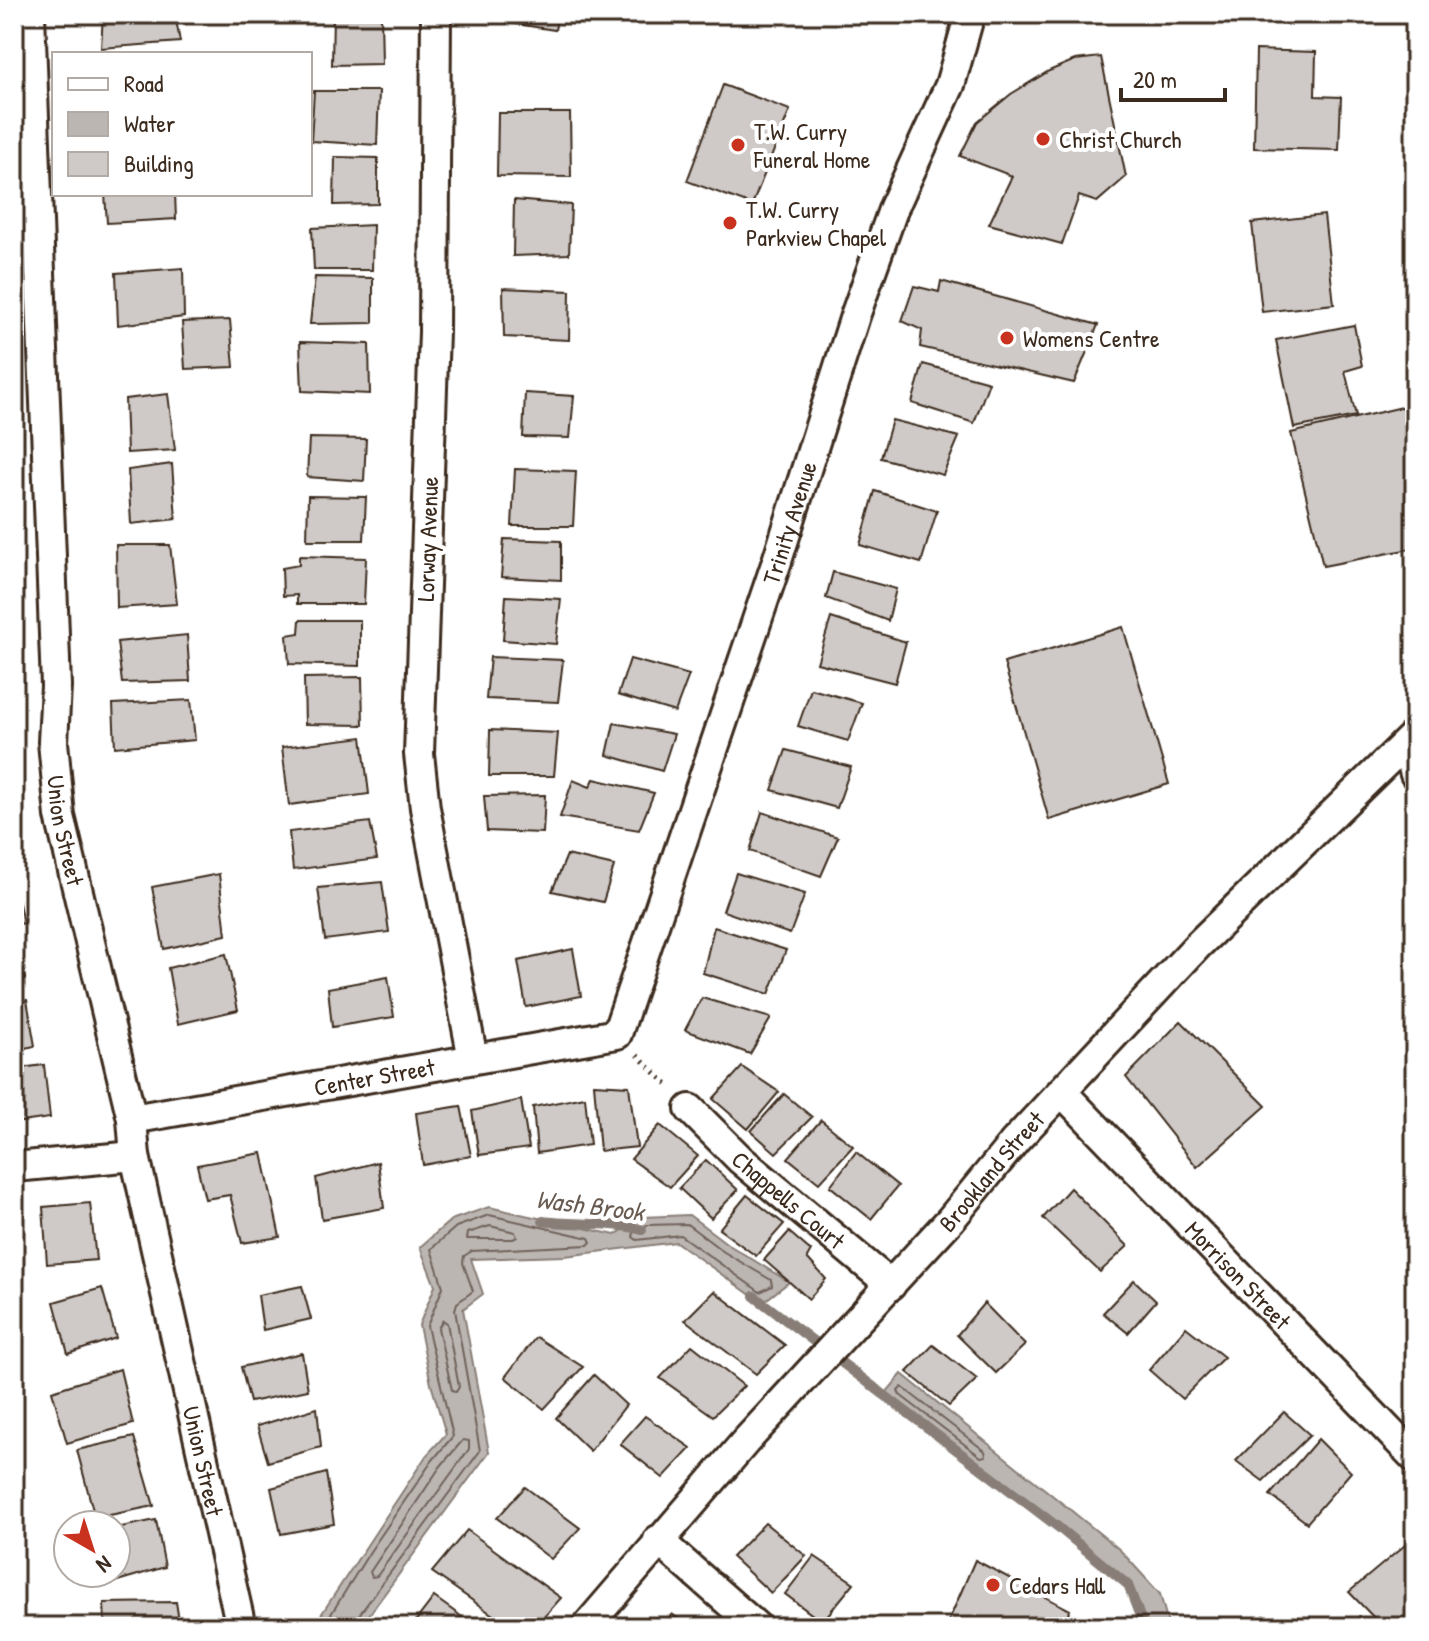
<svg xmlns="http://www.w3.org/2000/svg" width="1429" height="1641" font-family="'Patrick Hand',sans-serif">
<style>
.water{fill:#bcb6b3;stroke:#887e77;stroke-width:2}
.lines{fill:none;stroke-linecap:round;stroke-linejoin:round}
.shore{stroke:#6f625a;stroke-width:2}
.stream{stroke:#887e77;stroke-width:10}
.building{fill:#cfcac7;stroke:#3b2a1e;stroke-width:2}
.minor-casing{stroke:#3b2a1e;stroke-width:34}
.path{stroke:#3b2a1e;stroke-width:5;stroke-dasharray:2 6;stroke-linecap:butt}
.minor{stroke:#fff;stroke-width:28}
.poi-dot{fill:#c8321e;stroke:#fff;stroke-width:3}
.labels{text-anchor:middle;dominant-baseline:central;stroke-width:8;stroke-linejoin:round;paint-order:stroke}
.poi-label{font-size:24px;fill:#3b2a1e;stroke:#fff;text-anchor:start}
.street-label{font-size:24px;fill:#3b2a1e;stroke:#fff}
.water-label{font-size:26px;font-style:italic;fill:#685b52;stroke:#fff}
</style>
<rect width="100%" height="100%" fill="#fff"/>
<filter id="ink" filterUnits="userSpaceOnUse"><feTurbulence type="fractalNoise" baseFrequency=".0125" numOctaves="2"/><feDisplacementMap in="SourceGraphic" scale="16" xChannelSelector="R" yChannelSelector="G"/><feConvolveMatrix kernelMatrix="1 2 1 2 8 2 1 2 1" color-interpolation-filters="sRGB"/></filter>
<g filter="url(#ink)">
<g class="water">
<polygon points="489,1207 615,1235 643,1217 689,1215 729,1245 789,1282 762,1303 676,1242 565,1256 471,1259 483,1294 463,1309 489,1452 360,1627 313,1627 426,1456 446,1434 431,1384 419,1325 435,1286 420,1247 451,1220"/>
<polygon points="902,1374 1120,1550 1160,1594 1169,1627 1148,1627 1128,1585 1075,1540 885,1394"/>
</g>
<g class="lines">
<g class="shore">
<polygon points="687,1224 724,1252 771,1280 772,1286 760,1292 680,1235 637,1240 633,1237 634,1233 647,1225"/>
<polygon points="490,1226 515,1232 517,1237 513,1239 467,1239 468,1233"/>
<polygon points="443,1320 447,1323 459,1387 456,1392 452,1390 438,1328"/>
<polygon points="902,1387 985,1451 986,1456 981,1457 900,1395 898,1391"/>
<polygon points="463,1440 469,1441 469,1449 377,1576 372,1577 370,1572 440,1467"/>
<polyline points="323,1627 371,1550 432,1461 453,1436 427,1326 443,1287 431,1249 456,1227 489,1215 589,1238 591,1242 588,1245 472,1251 464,1256 463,1263 473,1291 457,1303 455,1310 480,1451 356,1619 355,1627"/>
</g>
<g class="stream">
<path d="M543,1221C571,1225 617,1222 642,1230"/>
<polyline points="754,1296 1058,1527 1128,1585 1144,1627"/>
</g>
</g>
<g class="building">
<polygon points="103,14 175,14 180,42 101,48"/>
<polygon points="333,14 381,14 382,64 332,65"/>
<polygon points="498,14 558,14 555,30 498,21"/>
<polygon points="1256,50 1316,52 1315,96 1341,97 1339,150 1254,148"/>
<polygon points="1101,57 1126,177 1097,202 1079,196 1062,244 989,224 1012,176 960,156 977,122 1011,94 1049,71 1075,60"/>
<polygon points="723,85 790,110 752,205 687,181"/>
<polygon points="314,91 379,91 377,145 311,141"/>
<polygon points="498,113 570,113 571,177 497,176"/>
<polygon points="335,157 378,158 378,204 334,205"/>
<polygon points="105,194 175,194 176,219 107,223"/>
<polygon points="514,200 571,205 569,254 513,256"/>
<polygon points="1324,215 1334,304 1262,312 1252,223"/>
<polygon points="373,225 372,270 314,270 312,228"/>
<polygon points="183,268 184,317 118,325 116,273"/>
<polygon points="315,277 373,278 373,323 310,324"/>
<polygon points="941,281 1098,325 1074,383 920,347 922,330 902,321 914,286 939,292"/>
<polygon points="503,288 570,291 569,340 504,337"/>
<polygon points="230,320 234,367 185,369 182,322"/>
<polygon points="1354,325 1362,366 1345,371 1356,416 1294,428 1276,340"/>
<polygon points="300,342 369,344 370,394 302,391"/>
<polygon points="923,364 989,382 974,423 912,403"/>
<polygon points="525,393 574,396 570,438 523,437"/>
<polygon points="168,394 175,450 127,453 125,399"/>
<polygon points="1415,404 1415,548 1323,566 1291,433"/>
<polygon points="892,420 959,437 943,475 881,458"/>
<polygon points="309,438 366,439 364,481 307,477"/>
<polygon points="172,464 176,519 131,524 128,470"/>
<polygon points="515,469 576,471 573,526 512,526"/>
<polygon points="875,491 937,511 921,563 860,545"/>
<polygon points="308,496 366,497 364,540 307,540"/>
<polygon points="504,539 561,541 561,580 501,577"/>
<polygon points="116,545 170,545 177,604 117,608"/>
<polygon points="299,556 366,558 364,604 297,604 297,595 283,596 282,568 299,565"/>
<polygon points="833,572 896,589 888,621 826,598"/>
<polygon points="506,596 561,599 556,644 503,640"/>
<polygon points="831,618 906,642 895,683 817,663"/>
<polygon points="300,620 360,620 360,666 289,664 287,635 299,633"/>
<polygon points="1123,627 1169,784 1049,820 1004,663"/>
<polygon points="187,635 190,681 122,683 117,642"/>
<polygon points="490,657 563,660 558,702 486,699"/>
<polygon points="630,659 689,675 675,712 618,695"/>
<polygon points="362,677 363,725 305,724 304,678"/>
<polygon points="811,689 862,703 848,741 798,726"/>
<polygon points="191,700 195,740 115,747 113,704"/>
<polygon points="614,723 674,734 662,771 607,755"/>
<polygon points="490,730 558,733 554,776 489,776"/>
<polygon points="362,737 369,794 289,805 282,747"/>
<polygon points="786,750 851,767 837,808 772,790"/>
<polygon points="14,757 19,804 14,805"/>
<polygon points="594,779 654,793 639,830 560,817 573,780 590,787"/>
<polygon points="545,795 543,833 487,831 484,796"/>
<polygon points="762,812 838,837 821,876 750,851"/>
<polygon points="370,822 377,859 293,870 289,832"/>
<polygon points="567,855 614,866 603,902 552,891"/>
<polygon points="736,873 805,894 790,934 723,911"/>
<polygon points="219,874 226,935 164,949 152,887"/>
<polygon points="14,879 23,923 14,926"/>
<polygon points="382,882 389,932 325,940 318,888"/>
<polygon points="714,927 786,950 769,994 703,973"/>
<polygon points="14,938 17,938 25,979 14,982"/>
<polygon points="573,949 581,996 526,1007 518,961"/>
<polygon points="226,954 238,1010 178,1024 168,968"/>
<polygon points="388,977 394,1017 332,1027 328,988"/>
<polygon points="702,998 771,1018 750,1054 685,1030"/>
<polygon points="27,1000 35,1046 14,1050 14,1003"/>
<polygon points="1181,1021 1266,1106 1197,1167 1126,1077"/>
<polygon points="44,1065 50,1118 14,1123 14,1069"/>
<polygon points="742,1067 779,1092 748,1129 713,1099"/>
<polygon points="594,1084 629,1086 637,1147 600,1151"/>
<polygon points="784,1094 812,1117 776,1153 751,1131"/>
<polygon points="585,1097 590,1145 537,1153 533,1107"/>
<polygon points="521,1100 529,1148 479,1155 472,1111"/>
<polygon points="461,1106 471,1156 423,1165 416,1113"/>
<polygon points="821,1120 853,1146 819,1183 788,1158"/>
<polygon points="660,1125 698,1156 670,1187 631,1159"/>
<polygon points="856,1152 898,1186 871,1219 830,1186"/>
<polygon points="262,1153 280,1237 242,1243 230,1195 205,1199 197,1165"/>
<polygon points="706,1160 738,1190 711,1218 679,1188"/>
<polygon points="378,1162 384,1208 322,1219 316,1178"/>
<polygon points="1070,1188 1128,1246 1100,1272 1043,1218"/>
<polygon points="747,1195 784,1224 756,1256 719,1229"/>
<polygon points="90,1203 96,1260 47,1264 43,1207"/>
<polygon points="789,1232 811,1251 807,1258 826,1279 809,1299 764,1260"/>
<polygon points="1134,1280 1156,1301 1128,1333 1103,1313"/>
<polygon points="302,1286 311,1319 263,1330 258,1295"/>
<polygon points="102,1288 116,1338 68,1354 54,1302"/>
<polygon points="714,1291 785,1345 756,1374 685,1320"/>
<polygon points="984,1303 1025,1345 996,1373 957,1335"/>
<polygon points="1186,1327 1224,1357 1182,1399 1149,1370"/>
<polygon points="536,1337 583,1367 544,1409 505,1377"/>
<polygon points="692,1345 744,1386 713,1416 660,1378"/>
<polygon points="933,1345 977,1379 949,1406 907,1372"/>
<polygon points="302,1353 308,1390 250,1402 241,1367"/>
<polygon points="120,1369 133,1424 67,1443 52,1391"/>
<polygon points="594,1375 626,1405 590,1451 556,1418"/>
<polygon points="317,1408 321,1447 268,1462 257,1426"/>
<polygon points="1284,1412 1310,1435 1263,1481 1236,1461"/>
<polygon points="645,1416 691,1448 663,1478 620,1444"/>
<polygon points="134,1437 154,1506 95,1518 77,1450"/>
<polygon points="1318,1439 1351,1472 1307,1523 1270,1495"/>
<polygon points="326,1473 334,1524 281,1534 271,1488"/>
<polygon points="525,1487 580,1528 551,1559 497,1518"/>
<polygon points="156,1520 165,1567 114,1582 111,1573 116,1573 116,1528"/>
<polygon points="765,1523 806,1556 771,1593 732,1557"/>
<polygon points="467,1530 561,1598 535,1627 510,1627 432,1572"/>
<polygon points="1411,1540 1415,1544 1415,1618 1405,1627 1383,1627 1349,1592"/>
<polygon points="814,1556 854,1583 822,1622 785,1594"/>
<polygon points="975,1560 1070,1610 1062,1627 946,1627"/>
<polygon points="434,1597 476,1627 411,1627"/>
<polygon points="176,1602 180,1627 105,1627 104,1603"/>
<polygon points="672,1614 689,1627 661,1627"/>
<polygon points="1264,1616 1277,1627 1254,1627"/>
</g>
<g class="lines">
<defs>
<g id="minor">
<path id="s1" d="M30,14L56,686L53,742L60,816L132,1119L135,1156L241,1627"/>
<polyline points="436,14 434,332 419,754 425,808 473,1059"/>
<polyline points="1406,744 1415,774"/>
<path id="s2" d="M1062,1092L1415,1458"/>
<path id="s3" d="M690,1109L741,1160L891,1285"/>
<path id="s4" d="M132,1119L617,1034L777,561L855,316L894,207L950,85L970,14"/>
<polyline points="14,1167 135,1156"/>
<polyline points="658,1540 757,1627"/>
<path id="s5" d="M586,1627L745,1442L951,1219L1015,1141L1199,944L1415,734"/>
</g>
</defs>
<use href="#minor" class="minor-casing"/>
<polyline class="path" points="637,1055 670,1087"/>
<use href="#minor" class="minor"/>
</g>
</g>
<g class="poi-dot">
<circle cx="1043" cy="139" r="8"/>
<circle cx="738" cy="145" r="8"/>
<circle cx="730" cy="223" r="8"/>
<circle cx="1007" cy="338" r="8"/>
<circle cx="993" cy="1585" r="8"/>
</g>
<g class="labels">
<g class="poi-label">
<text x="754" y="131">T.W. Curry<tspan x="754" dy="28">Funeral Home</tspan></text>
<text x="1059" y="139">Christ Church</text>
<text x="746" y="209">T.W. Curry<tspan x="746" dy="28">Parkview Chapel</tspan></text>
<text x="1023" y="338">Womens Centre</text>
<text x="1009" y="1585">Cedars Hall</text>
</g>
<g class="street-label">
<text stroke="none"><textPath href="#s4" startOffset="1032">Trinity Avenue</textPath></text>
<text transform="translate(427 539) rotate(-88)">Lorway Avenue</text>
<text stroke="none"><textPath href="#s1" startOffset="818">Union Street</textPath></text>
<text stroke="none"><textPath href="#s4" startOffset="246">Center Street</textPath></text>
<text stroke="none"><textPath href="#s5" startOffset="610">Brookland Street</textPath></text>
<text stroke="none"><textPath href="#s3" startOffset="134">Chappells Court</textPath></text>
<text stroke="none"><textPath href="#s2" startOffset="254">Morrison Street</textPath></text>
<text stroke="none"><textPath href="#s1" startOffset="1464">Union Street</textPath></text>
</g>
<g class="water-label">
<text transform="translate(590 1205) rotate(7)">Wash Brook</text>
</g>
</g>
<rect width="1429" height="1641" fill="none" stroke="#fff" stroke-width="48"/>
<rect x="24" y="24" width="1381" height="1593" fill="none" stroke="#3b2a1e" stroke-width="3" filter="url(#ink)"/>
<rect x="52" y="52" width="260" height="144" fill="#ffffff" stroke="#b1aaa5" stroke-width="2"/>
<rect x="68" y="78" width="40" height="12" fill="#ffffff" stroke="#b1aaa5" stroke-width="2"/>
<text x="124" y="92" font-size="24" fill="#3b2a1e">Road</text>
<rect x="68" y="112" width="40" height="24" fill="#bcb6b3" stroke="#b1aaa5" stroke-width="2"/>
<text x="124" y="132" font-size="24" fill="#3b2a1e">Water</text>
<rect x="68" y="152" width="40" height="24" fill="#cfcac7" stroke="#b1aaa5" stroke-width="2"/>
<text x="124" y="172" font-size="24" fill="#3b2a1e">Building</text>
<g transform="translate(92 1549) rotate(141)"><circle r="38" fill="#ffffff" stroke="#b1aaa5" stroke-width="2"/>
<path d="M0-6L14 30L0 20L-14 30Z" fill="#c8321e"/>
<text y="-12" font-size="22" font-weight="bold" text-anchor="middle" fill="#3b2a1e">N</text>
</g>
<path d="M1121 88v12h104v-12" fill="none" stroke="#3b2a1e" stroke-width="4"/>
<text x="1133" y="88" font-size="24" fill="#3b2a1e" stroke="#ffffff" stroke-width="6" paint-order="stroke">20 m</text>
</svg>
